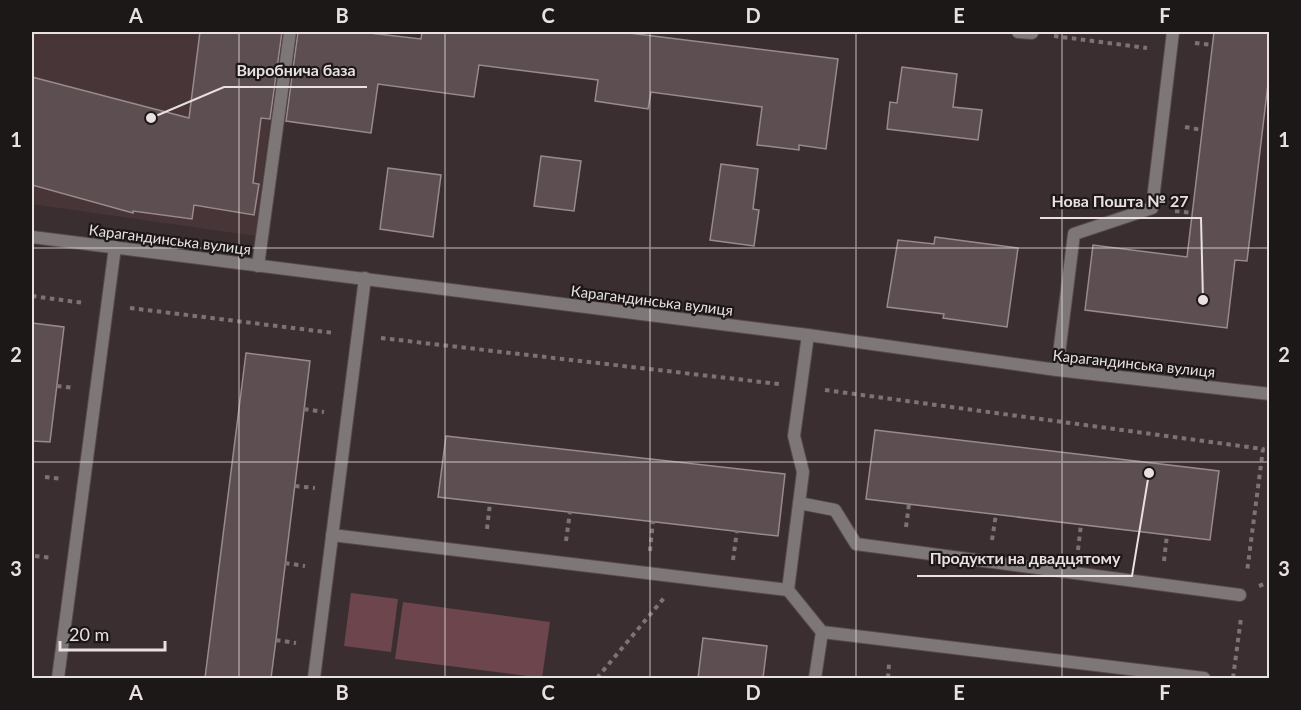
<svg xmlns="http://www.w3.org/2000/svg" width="1301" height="710" font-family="Lato,sans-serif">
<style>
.built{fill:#483538}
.green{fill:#6d464d}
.building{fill:#5d4f51;stroke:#998a8c;stroke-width:1.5}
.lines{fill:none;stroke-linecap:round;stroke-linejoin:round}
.lane-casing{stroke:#564a4c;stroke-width:14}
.street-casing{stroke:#564a4c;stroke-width:14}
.path{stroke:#7d7274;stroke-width:4;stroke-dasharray:4.5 4.5;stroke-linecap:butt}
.lane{stroke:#7d7777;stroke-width:12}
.street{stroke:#7d7777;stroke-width:12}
.grid{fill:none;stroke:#e8e0e1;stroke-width:1.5;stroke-opacity:0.55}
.labels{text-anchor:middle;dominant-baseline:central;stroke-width:4.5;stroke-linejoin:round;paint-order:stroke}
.street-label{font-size:15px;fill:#e8e0e1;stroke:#1d1818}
.leader{fill:none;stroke:#e8e0e1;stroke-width:2}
.callout-dot{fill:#e8e0e1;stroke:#1d1818;stroke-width:2}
.callout-label{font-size:16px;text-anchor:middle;font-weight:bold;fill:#e8e0e1;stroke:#1d1818;stroke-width:4.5;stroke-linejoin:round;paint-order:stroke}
.neatline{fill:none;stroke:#e8e0e1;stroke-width:2}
.grid-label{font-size:20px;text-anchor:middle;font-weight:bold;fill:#e8e0e1}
</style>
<rect width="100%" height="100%" fill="#3a2e30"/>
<polygon class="built" points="32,32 282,32 255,236 32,204"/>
<g class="green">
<polygon points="351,593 398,599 391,652 344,646"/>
<polygon points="403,602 550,622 542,678 395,659"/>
</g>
<g class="building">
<polygon points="200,32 282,32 270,119 261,118 253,183 259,184 254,215 194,205 192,219 133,211 133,213 32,185 32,77 189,118"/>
<polygon points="298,32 361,32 421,39 422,32 621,32 838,59 826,149 799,145 799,150 757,145 762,107 651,92 648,109 595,101 598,80 479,65 474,97 378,84 371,133 286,121"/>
<polygon points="1214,32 1269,32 1269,75 1247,261 1235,260 1227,328 1085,310 1093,245 1187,257"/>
<polygon points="902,67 957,74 953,107 982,110 978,140 887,129 890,102 897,103"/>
<polygon points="541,156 581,161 574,211 534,206"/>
<polygon points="721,164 758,169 753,209 759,210 754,246 710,240"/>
<polygon points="388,168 441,175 433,237 380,229"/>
<polygon points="935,237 1018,248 1007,327 943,318 944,314 887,307 898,240 934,244"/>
<polygon points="32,323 64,327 50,442 32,441"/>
<polygon points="246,353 310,361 276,640 271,678 205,678"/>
<polygon points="875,430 1219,471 1210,540 866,499"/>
<polygon points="446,436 785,474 778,536 438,497"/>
<polygon points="703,638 767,646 763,678 698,678"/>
</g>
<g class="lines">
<defs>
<g id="lane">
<polyline points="258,266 290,32"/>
<polyline points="808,335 794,436 803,472 788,590 822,632 815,678"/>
<polyline points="1057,370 1074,234 1152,208 1173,32"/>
<polyline points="799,503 835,510 856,544 1240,595"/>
<polyline points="332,535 788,590"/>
<polyline points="822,632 1204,678"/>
<polyline points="58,678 115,247"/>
<polyline points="314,678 365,278"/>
</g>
<g id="street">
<polyline points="1018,32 1032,33"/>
<polyline points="32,237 808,335 1057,370 1270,394"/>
</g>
</defs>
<use href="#lane" class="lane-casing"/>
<use href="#street" class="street-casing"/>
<g class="path">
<polyline points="1054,36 1147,48"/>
<polyline points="1195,43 1212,45"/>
<polyline points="1185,127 1202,130"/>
<polyline points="1175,211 1192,213"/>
<polyline points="32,296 84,303"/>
<polyline points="130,308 334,333"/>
<polyline points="381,338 779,384"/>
<polyline points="57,386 74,388"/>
<polyline points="825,390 1263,449 1247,572"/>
<polyline points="304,409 324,412"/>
<polyline points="45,477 62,479"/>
<polyline points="295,486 315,488"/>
<polyline points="906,527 909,504"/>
<polyline points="487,529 490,503"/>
<polyline points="992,540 996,514"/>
<polyline points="566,541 570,512"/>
<polyline points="1078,550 1081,524"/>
<polyline points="650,551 653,521"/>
<polyline points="35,556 52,558"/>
<polyline points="733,560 737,531"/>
<polyline points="1164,561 1167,535"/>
<polyline points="285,563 305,566"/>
<polyline points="1259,586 1270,582"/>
<polyline points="276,640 296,643"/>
<polyline points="597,678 664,598"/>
<polyline points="888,678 889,664"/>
<polyline points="1233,678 1241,618"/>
</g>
<use href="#lane" class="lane"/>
<use href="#street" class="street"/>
</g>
<path class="grid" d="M239,32V678M445,32V678M650,32V678M856,32V678M1062,32V678M32,248H1270M32,462H1270"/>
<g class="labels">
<g class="street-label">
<text transform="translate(170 239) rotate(7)">Карагандинська вулиця</text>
<text transform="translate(652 300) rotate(7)">Карагандинська вулиця</text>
<text transform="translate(1134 363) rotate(6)">Карагандинська вулиця</text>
</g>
</g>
<path class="leader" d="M151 118L224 87H367M1203 300L1201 218H1040M1149 473L1132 576H917"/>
<g class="callout-dot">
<circle cx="151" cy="118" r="6"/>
<circle cx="1203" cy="300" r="6"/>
<circle cx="1149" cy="473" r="6"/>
</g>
<g class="callout-label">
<text x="296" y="76">Виробнича база</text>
<text x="1120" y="207">Нова Пошта № 27</text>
<text x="1025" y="564">Продукти на двадцятому</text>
</g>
<rect width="1301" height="710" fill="none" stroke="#1d1818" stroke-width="66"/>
<path d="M60 641v9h105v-9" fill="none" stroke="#e8e0e1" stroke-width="3"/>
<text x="69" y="641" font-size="18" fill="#e8e0e1" stroke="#1d1818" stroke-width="4.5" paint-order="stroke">20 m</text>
<rect x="33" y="33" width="1235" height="644" class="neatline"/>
<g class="grid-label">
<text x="136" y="23">A</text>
<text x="342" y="23">B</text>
<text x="548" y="23">C</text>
<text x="753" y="23">D</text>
<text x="959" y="23">E</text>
<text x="1165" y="23">F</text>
<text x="16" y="147">1</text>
<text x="1284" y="147">1</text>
<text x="16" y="362">2</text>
<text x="1284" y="362">2</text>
<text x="16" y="576">3</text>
<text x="1284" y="576">3</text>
<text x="136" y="700">A</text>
<text x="342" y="700">B</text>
<text x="548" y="700">C</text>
<text x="753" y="700">D</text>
<text x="959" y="700">E</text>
<text x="1165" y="700">F</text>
</g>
</svg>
